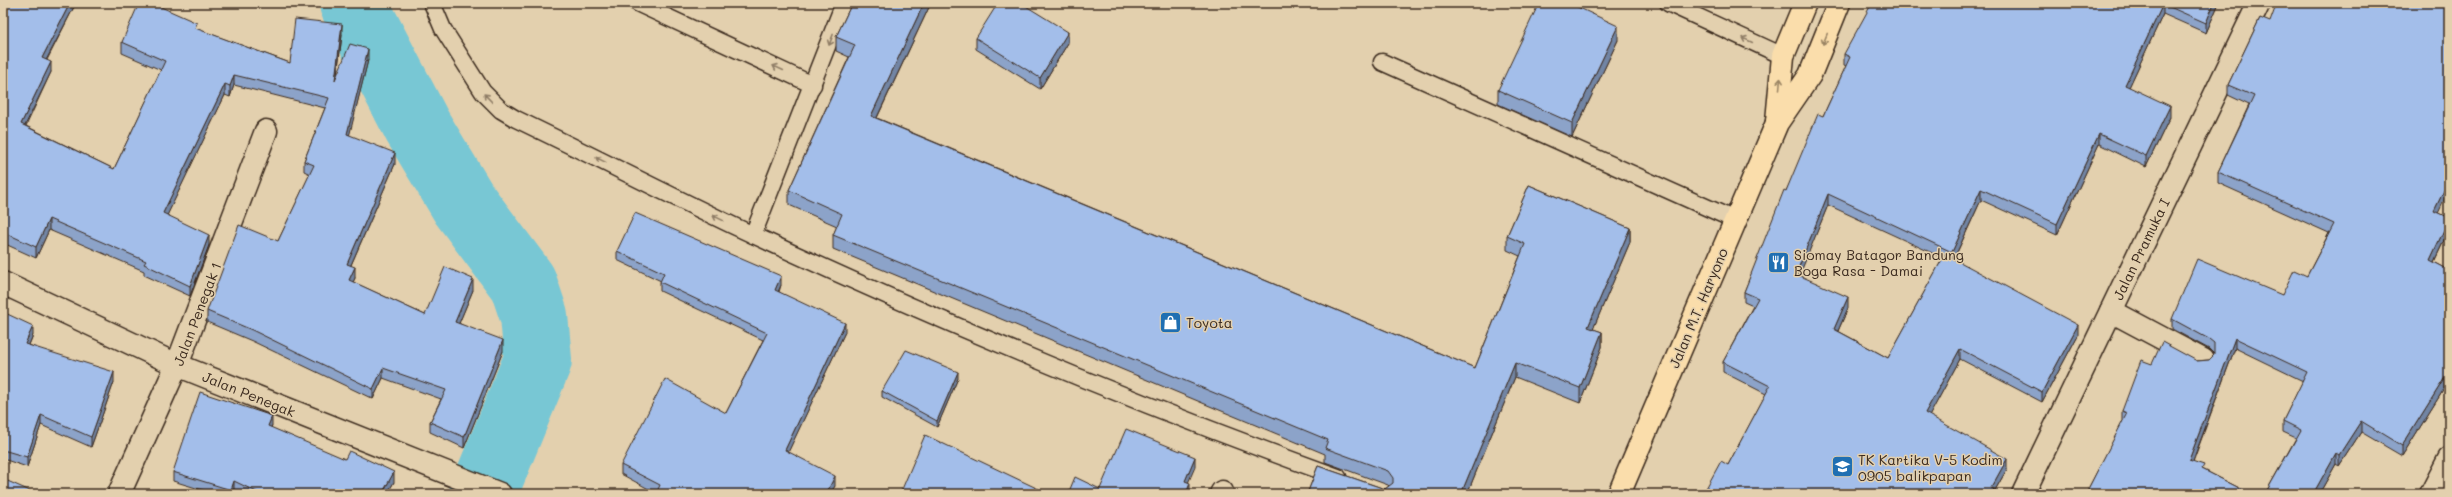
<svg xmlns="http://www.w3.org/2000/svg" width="2452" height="497" font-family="Mali,sans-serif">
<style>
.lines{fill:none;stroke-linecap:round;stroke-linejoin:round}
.river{stroke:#78c7d4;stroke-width:68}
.lane-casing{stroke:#3b2a1e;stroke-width:19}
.street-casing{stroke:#3b2a1e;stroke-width:25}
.secondary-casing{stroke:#3b2a1e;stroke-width:25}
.primary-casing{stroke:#3b2a1e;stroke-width:25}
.lane{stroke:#e3d0ae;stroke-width:16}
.street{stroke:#e3d0ae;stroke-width:22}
.secondary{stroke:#e3d0ae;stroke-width:22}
.primary{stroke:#faddab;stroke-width:22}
.wall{fill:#8ca3c9;stroke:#3b2a1e;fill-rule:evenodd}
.shaded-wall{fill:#7285a4;stroke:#3b2a1e}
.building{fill:#a3beea;stroke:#3b2a1e}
.oneway{stroke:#9a8464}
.oneway2{stroke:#8f7d66}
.labels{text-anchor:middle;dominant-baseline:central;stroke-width:3;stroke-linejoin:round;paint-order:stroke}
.street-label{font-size:14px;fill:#3b2a1e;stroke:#e3d0ae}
.poi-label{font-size:14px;fill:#3b2a1e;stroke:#e3d0ae;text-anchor:start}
</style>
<rect width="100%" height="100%" fill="#e3d0ae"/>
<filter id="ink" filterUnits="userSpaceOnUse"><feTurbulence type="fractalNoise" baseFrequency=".025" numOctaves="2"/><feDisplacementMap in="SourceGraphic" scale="8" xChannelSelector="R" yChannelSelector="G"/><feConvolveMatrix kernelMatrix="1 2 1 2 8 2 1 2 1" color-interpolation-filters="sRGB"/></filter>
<g filter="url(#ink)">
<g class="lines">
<polyline class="river" points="353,3 417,126 464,204 523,283 534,316 538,360 483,494"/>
<defs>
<g id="lane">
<path d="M432,3L443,29L483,92L501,110L516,119C589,154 661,191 734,226C931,318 1133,403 1338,477"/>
<polyline points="637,3 813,85"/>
<polyline points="1668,3 1783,56"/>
<polyline points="1382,62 1735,220"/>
<polyline points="753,235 844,3"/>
</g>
<g id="street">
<polyline points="2111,311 2203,360"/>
<polyline points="119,494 177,365 266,131"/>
<polyline points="1221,494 1222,492"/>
<polyline points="2023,494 2259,3"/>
<polyline points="2431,494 2449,459"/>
</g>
<polyline id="secondary" points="3,283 177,365 500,494"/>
<g id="primary">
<polyline points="1777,121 1783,56 1805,3"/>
<polyline points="1619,494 1777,123 1810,75 1839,3"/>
</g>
</defs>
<use href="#lane" class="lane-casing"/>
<use href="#street" class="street-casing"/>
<use href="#secondary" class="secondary-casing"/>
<use href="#primary" class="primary-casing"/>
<use href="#lane" class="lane"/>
<use href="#street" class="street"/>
<use href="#secondary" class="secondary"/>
<use href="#primary" class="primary"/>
</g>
<g class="wall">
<polygon points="4,3 76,3 47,60 51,72 26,126 114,169 161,70 122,53 122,42 197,29 290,63 342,35 337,76 368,60 349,135 395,164 351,265 355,278 353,282 425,315 473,290 459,323 503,351 464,448 430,432 430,422 441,399 383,378 373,399 252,341 207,322 207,311 278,241 310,174 304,171 304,161 325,108 234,85 230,97 225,95 167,215 209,245 190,296 144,275 144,271 49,230 36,258 3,243 3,6"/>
<polygon points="852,3 931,3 877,118 1475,368 1520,256 1507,250 1507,236 1529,185 1630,228 1630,242 1593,329 1602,332 1602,347 1580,403 1515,377 1467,494 1307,494 1318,466 1385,489 1389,486 1388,485 1325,462 1325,454 833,249 833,235 837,226 789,205 789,190 849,57 836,51 836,37"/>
<path d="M1912,3H2219L2206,33L2163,14L2129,87L2170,117L2146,167L2099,144L2057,235L1981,200L1954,259L2078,335L2042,402L1960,359L1929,416L2007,469L1994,492V494L1728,465L1766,394L1723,372V362L1753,306L1744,302V292L1786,191L1823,116L1846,66L1844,65V54ZM1828,205L1943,258L1888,358L1838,331L1848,308L1799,275Z"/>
<polygon points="2260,18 2438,213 2449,218 2449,230 2434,262 2449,270 2449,381 2402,456 2361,432 2339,466 2336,464 2319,494 2265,494 2296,438 2283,432 2283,421 2303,381 2235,348 2193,462 2204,470 2251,494 2088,494 2088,489 2123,422 2122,421 2122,411 2152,364 2209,360 2214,355 2214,354 2209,349 2172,329 2172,319 2282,295 2307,276 2329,233 2218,183 2218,172 2249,105 2228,95 2228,85"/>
<polygon points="976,38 1068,43 1040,89 976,49"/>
<polygon points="1618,40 1572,137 1498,104 1498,90"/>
<polygon points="617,251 781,285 779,292 845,332 788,452 835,486 830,494 656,494 656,493 621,474 621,465 726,413 763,340 660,291 660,282 661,281 617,260"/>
<polygon points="3,312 33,335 29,345 114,382 91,447 41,425 27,467 3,459"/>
<polygon points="958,378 937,427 882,397 882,391"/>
<polygon points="272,425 271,428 394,482 387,494 242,494 234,490 232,494 216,494 173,481 173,472"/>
</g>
<g class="shaded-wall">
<polygon points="70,3 76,3 42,68 42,58"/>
<polygon points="924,3 931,3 871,130 871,116"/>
<polygon points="2214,3 2219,3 2206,33 2206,23"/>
<polygon points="2163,4 2163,14 2125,96 2125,85"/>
<polygon points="342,24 342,35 335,91 335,80"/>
<polygon points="1618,26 1618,40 1572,137 1572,123"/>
<polygon points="1068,32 1068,43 1040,89 1040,78"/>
<polygon points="368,49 368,60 347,145 347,134"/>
<polygon points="51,62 51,72 21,134 21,124"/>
<polygon points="234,75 234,85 230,97 230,86"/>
<polygon points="225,84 225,95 163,224 163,213"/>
<polygon points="2170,106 2170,117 2146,167 2146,156"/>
<polygon points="2099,134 2099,144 2057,235 2057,224"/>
<polygon points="395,153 395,164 347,274 347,264"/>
<polygon points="2449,180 2449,190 2434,222 2434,211"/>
<polygon points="1981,189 1981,200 1952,263 1952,252"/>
<polygon points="1828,194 1828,205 1796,284 1796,274"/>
<polygon points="49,219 49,230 36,258 36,247"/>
<polygon points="2449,219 2449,230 2430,270 2430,260"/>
<polygon points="1630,228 1630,242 1588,341 1588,327"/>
<polygon points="209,235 209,245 190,296 190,286"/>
<polygon points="355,267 355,278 349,291 349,280"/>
<polygon points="781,276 781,285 775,299 775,290"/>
<polygon points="473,279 473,290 455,333 455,322"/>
<polygon points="1848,297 1848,308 1834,340 1834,329"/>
<polygon points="845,323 845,332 785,459 785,450"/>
<polygon points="2078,325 2078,335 2042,402 2042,392"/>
<polygon points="33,326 33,335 25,354 25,344"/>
<polygon points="1602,332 1602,347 1580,403 1580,388"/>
<polygon points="2235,338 2235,348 2189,471 2189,460"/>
<polygon points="503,340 503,351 464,448 464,437"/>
<polygon points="1960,349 1960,359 1925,424 1925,413"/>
<polygon points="1515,363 1515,377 1467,494 1461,494"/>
<polygon points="383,368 383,378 373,399 373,389"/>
<polygon points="2449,371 2449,381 2402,456 2402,446"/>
<polygon points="114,372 114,382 91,447 91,437"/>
<polygon points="958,372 958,378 937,427 937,421"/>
<polygon points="41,415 41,425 27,467 27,457"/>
<polygon points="272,416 272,425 268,436 268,426"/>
<polygon points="2361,421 2361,432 2339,466 2339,455"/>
<polygon points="2336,453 2336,464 2319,494 2313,494"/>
<polygon points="1195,457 1195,467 1185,490 1185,481"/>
<polygon points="2007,459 2007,469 1994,492 1994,494 1991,494 1991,488"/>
<polygon points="394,472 394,482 387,494 382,494"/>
<polygon points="835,476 835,486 830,494 826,494"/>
<polygon points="234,481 234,490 232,494 231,494 231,490"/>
<polygon points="1190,483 1190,492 1189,494 1186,494"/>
</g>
<g class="building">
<polygon points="4,3 70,3 42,58 51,62 21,124 114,169 165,61 122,42 139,3 152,3 197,23 195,28 290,63 295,19 342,24 335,80 350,44 368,49 347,134 395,153 347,264 355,267 349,280 425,315 445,267 473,279 455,322 503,340 464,437 430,422 446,390 383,368 373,389 252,330 207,311 239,225 278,241 314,165 304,161 329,98 234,75 230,86 225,84 163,213 209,235 190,286 144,264 146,261 49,219 36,247 3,232 3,6"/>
<polygon points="852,3 924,3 871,116 1475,368 1525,244 1507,236 1529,185 1630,228 1588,327 1602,332 1580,388 1515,363 1461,494 1307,494 1318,466 1385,489 1393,483 1393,478 1388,471 1325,448 1328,440 833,235 842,214 789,190 855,45 836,37"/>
<polygon points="998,3 1021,3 1068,32 1040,78 976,38"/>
<polygon points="1539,3 1569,3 1618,26 1572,123 1498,90"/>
<polygon points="1872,3 2214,3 2206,23 2163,4 2125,85 2170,106 2146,156 2099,134 2057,224 1981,189 1952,252 1828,194 1796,274 1848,297 1834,329 1888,358 1945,254 2078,325 2042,392 1960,349 1925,413 2007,459 1991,488 1994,489 1991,494 1703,494 1721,461 1728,465 1770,386 1723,362 1758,298 1744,292 1784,190 1786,191 1818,114 1823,116 1850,57 1844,54"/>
<polygon points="2277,3 2449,3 2449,180 2434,211 2449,218 2449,219 2430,260 2449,270 2449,371 2402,446 2361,421 2339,455 2336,453 2313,494 2265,494 2301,430 2283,421 2307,372 2235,338 2189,460 2204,465 2202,469 2251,494 2098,494 2088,489 2127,413 2122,411 2141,360 2152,364 2162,342 2197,361 2209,360 2214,355 2214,343 2209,339 2172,319 2197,259 2282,295 2294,270 2307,276 2334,224 2218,172 2254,96 2228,85 2260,18 2270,22"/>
<polygon points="635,213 781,276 775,290 845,323 785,450 835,476 826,494 656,494 660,485 621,465 665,379 726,413 767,333 660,282 664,273 617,251"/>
<polygon points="3,312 33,326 25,344 114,372 91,437 41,415 27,457 3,450"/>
<polygon points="906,350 958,372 937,421 882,391"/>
<polygon points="200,392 272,416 268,426 345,459 349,451 394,472 382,494 261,494 234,481 231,490 173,472"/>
<polygon points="1126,429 1195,457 1185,481 1190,483 1186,494 1068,494 1075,477 1100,489"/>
<polygon points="925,435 1049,494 900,494"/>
<polygon points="3,479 37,494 3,494"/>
</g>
<defs><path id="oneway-shaft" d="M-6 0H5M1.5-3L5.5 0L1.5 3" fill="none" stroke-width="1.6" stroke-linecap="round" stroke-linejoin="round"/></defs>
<g class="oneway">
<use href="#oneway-shaft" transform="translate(1825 39) rotate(112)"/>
<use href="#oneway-shaft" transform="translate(1780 84) rotate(-85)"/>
</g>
<g class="oneway2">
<use href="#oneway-shaft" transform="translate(831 40) rotate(111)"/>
<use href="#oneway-shaft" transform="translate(1747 40) rotate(-155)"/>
<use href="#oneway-shaft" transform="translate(778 68) rotate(-155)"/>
<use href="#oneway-shaft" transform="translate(488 98) rotate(-134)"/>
<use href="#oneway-shaft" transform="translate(601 160) rotate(-154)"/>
<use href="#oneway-shaft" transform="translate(718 218) rotate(-154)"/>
</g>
</g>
<defs>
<symbol id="restaurant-square" viewBox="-11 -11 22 22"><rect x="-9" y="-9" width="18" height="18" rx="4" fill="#1f6fb2" stroke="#e3d0ae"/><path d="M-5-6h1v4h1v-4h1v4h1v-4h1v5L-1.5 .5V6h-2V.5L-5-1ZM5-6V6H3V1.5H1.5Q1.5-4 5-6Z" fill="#fff"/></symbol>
<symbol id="shop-square" viewBox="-11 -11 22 22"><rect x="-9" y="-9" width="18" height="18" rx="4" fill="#1f6fb2" stroke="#e3d0ae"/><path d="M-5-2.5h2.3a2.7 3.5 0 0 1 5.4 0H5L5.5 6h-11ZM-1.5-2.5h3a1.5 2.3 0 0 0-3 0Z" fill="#fff"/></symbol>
<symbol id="school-square" viewBox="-11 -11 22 22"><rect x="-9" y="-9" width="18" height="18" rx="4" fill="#1f6fb2" stroke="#e3d0ae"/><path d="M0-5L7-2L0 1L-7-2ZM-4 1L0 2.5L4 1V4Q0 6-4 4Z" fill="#fff"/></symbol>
</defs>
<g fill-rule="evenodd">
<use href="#restaurant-square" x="1766" y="250" width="25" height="25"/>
<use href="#shop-square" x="1158" y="310" width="25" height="25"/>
<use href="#school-square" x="1830" y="454" width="25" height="25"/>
</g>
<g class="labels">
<g class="street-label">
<text transform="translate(2141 249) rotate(-64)">Jalan Pramuka I</text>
<text transform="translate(1698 308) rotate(-67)">Jalan M.T. Haryono</text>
<text transform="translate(197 314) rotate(-69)">Jalan Penegak 1</text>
<text transform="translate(249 394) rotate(22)">Jalan Penegak</text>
</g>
<g class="poi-label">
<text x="1794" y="254">Siomay Batagor Bandung<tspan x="1794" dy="16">Boga Rasa - Damai</tspan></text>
<text x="1186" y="322">Toyota</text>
<text x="1858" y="459">TK Kartika V-5 Kodim<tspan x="1858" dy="16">0905 balikpapan</tspan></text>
</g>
</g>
<rect width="2452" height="497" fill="none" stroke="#e3d0ae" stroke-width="16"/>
<rect x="8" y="8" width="2436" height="481" fill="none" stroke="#3b2a1e" stroke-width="1.5" filter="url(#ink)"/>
</svg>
